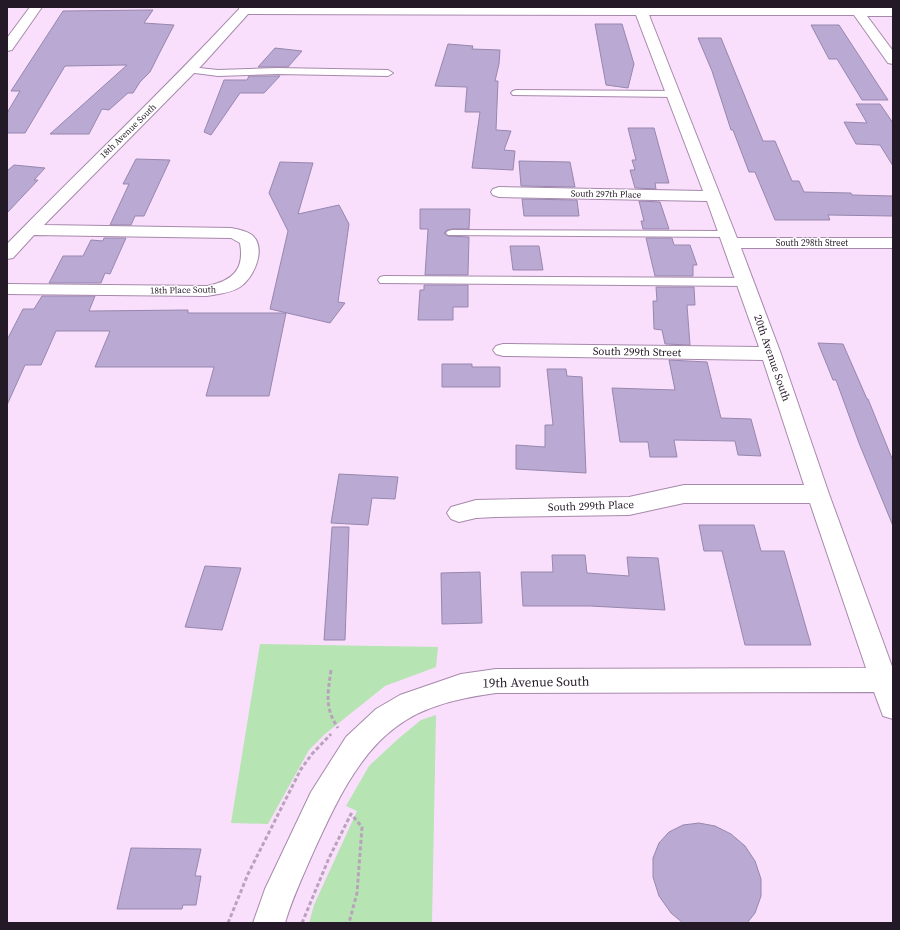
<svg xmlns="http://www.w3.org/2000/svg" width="900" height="930" font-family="'Source Serif 4',serif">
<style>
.green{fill:#b6e4b2}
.building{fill:#baaad3;stroke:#9787ae}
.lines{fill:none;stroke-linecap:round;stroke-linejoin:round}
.lane-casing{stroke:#a789ab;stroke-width:2}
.street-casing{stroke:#a789ab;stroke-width:2}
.primary-casing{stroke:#a789ab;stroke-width:2}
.path-far1{stroke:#b9a3bb;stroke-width:1.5;stroke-dasharray:2 1;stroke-linecap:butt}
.path{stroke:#b9a3bb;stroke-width:3;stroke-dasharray:4 2.5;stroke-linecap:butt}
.lane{fill:#fff;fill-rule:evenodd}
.street{fill:#fff;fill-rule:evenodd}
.primary{fill:#fff;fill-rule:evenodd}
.labels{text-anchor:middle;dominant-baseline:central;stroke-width:3;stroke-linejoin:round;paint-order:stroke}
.far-street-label{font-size:9px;fill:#241926;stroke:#fff}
.street-label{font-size:11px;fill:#241926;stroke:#fff}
.near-street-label{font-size:13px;fill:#241926;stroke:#fff}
</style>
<rect width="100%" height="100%" fill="#f9dffc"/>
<g class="green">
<polygon points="260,644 438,647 436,667 385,686 325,734 309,750 268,824 231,823"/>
<polygon points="436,715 432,923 309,923 314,905 357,811 346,806 369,766 398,739 421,720"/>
</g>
<g class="building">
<polygon points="153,10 144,23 174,25 159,54 150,72 140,82 133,93 128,93 109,110 102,109 89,134 50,134 127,65 65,66 25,133 7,133 7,113 20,91 11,91 63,11"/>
<polygon points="595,24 622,24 634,64 628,88 606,85"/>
<polygon points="811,25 839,25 888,100 862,100 837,59 829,59"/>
<polygon points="698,38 721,38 763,141 775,141 792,181 799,181 804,192 851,193 852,195 893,196 893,216 828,215 830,220 775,220 755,172 749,172 733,130 731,130 712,71"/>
<polygon points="448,44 473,46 472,49 500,50 499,64 495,81 498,81 496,130 511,131 504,150 515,151 513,170 472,168 480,112 465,112 467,87 435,86"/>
<polygon points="275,48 302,51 288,67 258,67"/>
<polygon points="249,76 280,76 264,93 240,93 211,135 204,132 224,80 247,80"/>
<polygon points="856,104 880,104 893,123 893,166 880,145 856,144 844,122 867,123"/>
<polygon points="628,128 654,128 669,183 655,183 656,189 635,188 630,170 635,170 632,160 636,160"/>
<polygon points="136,159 170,160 144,216 135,216 131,225 110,225 129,184 123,184"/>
<polygon points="519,161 570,162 575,187 521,186"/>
<polygon points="280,162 313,163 298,214 339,205 349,224 338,302 345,303 330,323 270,309 288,231 269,193"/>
<polygon points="14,165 45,168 34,180 38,180 7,213 7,171"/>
<polygon points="522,199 577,200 579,216 524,216"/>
<polygon points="639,201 660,202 669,229 643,229 641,221 644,221"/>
<polygon points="420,209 470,209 469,229 452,229 447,230 444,233 448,236 469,237 468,275 425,275 428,229 420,229"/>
<polygon points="104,238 126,238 110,274 105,273 101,283 49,283 63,256 83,256 91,240 103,241"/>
<polygon points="646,238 672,238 674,245 690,245 697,265 693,265 693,276 655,276"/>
<polygon points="510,246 539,246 543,270 513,270"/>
<polygon points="424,285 468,285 468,307 453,307 453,320 418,320 420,290 424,290"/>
<polygon points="656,287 694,287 695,305 687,305 690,345 665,344 662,330 654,329 653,301 657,301"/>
<polygon points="42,296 95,296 89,311 188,310 188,313 286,313 269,396 206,396 214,367 95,367 110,331 56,331 41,365 25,365 7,405 7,340 23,309 34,309"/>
<polygon points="818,343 843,344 867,399 868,399 893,461 893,526 859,443 836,380 833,380"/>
<polygon points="669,360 707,362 721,418 751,419 761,456 738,455 735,441 674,440 677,457 650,457 648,442 620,442 612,388 675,390"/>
<polygon points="442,364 472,364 472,367 500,367 500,387 442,387"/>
<polygon points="547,369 566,369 567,376 582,377 586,473 516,469 516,445 545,447 545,425 553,425"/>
<polygon points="339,474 398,477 395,499 372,498 368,525 331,523"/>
<polygon points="699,525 754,525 761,551 784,551 811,645 745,645 722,551 704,551"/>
<polygon points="332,527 349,527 345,640 324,640"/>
<polygon points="552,555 585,555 587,573 629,576 627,557 658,558 665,610 590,606 523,606 521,572 553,572"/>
<polygon points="205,566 241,568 222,630 185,627"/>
<polygon points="480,572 482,623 442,624 441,573"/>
<polygon points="699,823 715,826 731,834 745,846 755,861 761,879 761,896 755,913 747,923 683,923 671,913 659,896 653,877 653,858 659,843 669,832 683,825"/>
<polygon points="131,848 201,849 195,876 201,876 196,905 183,905 182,909 117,909"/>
</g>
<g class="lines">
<defs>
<g id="lane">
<polygon points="190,67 218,70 277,68 388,70 393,73 388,76 277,74 218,76 187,72 185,70"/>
<polygon points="516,90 674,91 679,94 674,97 513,95 511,93 513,91"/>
<polygon points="452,230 727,231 731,232 733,234 731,236 727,237 448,235 446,233 448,231"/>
<polygon points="384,276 745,278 749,279 751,282 749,285 745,286 380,283 378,280 380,277"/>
</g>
<path id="street" d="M239,7L893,8V16H867L893,51V64L888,63L854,15H649L737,238H893V248H741L781,354L829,494L893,669V719L883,716L874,692L496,693C461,698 425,705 396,727C356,756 332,811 312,855C302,878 292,899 285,923H253L265,889L311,792L346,737L376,709L400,695L461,674L496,669L866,668L810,503H684L629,515L495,517L476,518L459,522L451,519L447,513L451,507L476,500L629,497L684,485H804L763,360L503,356L496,354L493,350L496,346L503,344L759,347L707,201L499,197L493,195L491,192L493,189L499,187L703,191L636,15L248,14L203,64L44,225L231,228C238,229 246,231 252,235C267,248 254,278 240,287C231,293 218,294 207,296L7,294V284L207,286C232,281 245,270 240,243L231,238L34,235L13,258L7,259V244C84,165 164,90 239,9Z"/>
<polygon id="primary" points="30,7 42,7 12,50 7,51 7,38"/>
</defs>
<use href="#lane" class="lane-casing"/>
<use href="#street" class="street-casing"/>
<use href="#primary" class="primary-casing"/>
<g class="path-far1">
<polyline points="97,7 110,7"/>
<polyline points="125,7 224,7"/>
</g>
<g class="path">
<path d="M331,670C328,693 324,707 338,728"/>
<polyline points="228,923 248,874 301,769 312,754 331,734"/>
<polyline points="302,923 329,858 351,814 362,827 357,893 349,923"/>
</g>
<use href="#lane" class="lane"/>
<use href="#street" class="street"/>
<use href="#primary" class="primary"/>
</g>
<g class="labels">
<g class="far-street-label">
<text transform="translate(128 131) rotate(-44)">18th Avenue South</text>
<text transform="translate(606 194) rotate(1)">South 297th Place</text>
<text x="812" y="243">South 298th Street</text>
<text transform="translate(183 290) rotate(-1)">18th Place South</text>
</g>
<g class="street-label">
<text transform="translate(637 352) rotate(1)">South 299th Street</text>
<text transform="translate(772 358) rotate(71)">20th Avenue South</text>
<text transform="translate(591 506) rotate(-2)">South 299th Place</text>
</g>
<g class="near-street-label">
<text transform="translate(536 682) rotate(-1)">19th Avenue South</text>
</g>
</g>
<rect width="900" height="930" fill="none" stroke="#241926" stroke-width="16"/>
</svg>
